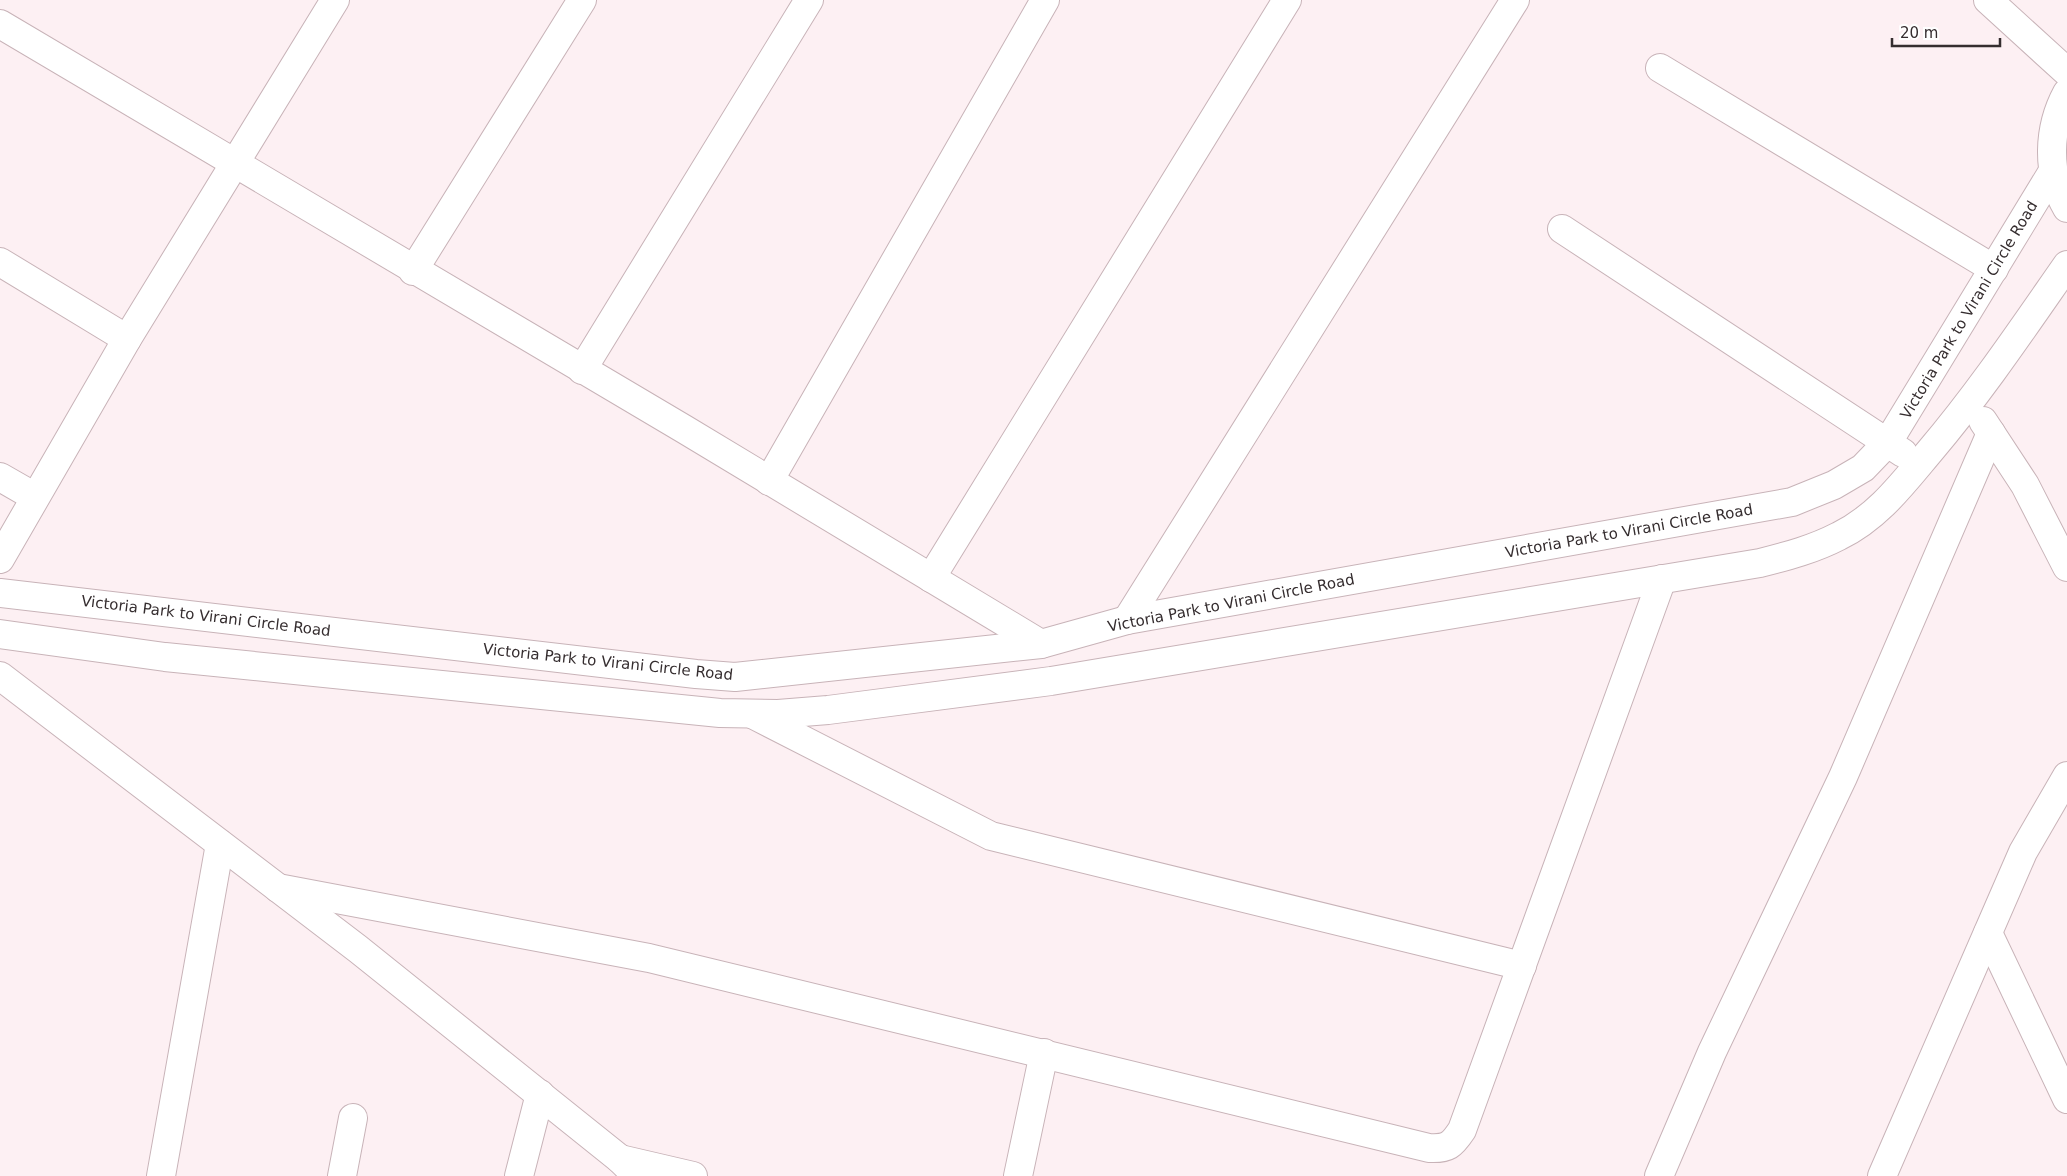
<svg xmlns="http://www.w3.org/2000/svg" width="2067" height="1176" font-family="'DejaVu Sans',sans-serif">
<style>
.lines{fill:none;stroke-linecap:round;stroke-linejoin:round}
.minor-casing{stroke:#c8b3b8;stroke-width:30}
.minor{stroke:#fff;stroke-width:28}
.labels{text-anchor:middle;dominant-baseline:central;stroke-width:5;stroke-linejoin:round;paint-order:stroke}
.street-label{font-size:15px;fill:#352d2f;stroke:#fff}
</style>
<rect width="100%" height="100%" fill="#fdf0f3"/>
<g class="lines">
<defs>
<g id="minor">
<polyline points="1988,0 2067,72"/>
<polyline points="0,24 684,429 1041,644"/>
<polyline points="1660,68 1994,269"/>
<path d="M2067,93C2048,128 2046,173 2067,208"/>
<polyline points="1562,229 1903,453"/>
<polyline points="0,262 127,339"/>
<polyline points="413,271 582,0"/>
<polyline points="582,370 809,0"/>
<polyline points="1983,421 2025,485 2067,567"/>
<polyline points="0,477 35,497"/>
<polyline points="769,481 1045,0"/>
<polyline points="0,559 127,339 335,0"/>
<polyline points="931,578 1287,0"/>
<polyline points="0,593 696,674 735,677 1041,644 1127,620 1792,502 1834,485 1863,468 1888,442 2053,171"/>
<polyline points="1127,620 1515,0"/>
<path d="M0,634L165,657L720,713L778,714L828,710L1051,681L1760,563C1788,556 1814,549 1839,536C1878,517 1903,483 1930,451C1980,392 2023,328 2067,265"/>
<polyline points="0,676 358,949 620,1159 637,1176"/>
<polyline points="754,715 991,836 1522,966"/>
<path d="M278,888L649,958L1429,1148C1448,1149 1452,1145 1462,1130L1662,579"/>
<polyline points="1988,933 2067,1099"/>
<polyline points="620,1159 693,1176"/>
<polyline points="161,1176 220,844"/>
<polyline points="342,1176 353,1118"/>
<polyline points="519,1176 540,1094"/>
<polyline points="1018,1176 1044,1053"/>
<polyline points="1659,1176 1712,1052 1843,777 1991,433"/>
<polyline points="1882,1176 2023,852 2067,776"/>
</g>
</defs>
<use href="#minor" class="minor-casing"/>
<use href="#minor" class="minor"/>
</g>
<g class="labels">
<g class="street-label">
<text transform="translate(1969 310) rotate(-59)">Victoria Park to Virani Circle Road</text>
<text transform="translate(1629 531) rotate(-10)">Victoria Park to Virani Circle Road</text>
<text transform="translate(1231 603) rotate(-11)">Victoria Park to Virani Circle Road</text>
<text transform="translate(206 616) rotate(7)">Victoria Park to Virani Circle Road</text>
<text transform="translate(608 662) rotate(6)">Victoria Park to Virani Circle Road</text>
</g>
</g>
<path d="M1892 38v8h108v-8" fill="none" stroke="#352d2f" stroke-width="2.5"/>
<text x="1900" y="38" font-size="15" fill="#352d2f" stroke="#ffffff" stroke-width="4" paint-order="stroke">20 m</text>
</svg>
